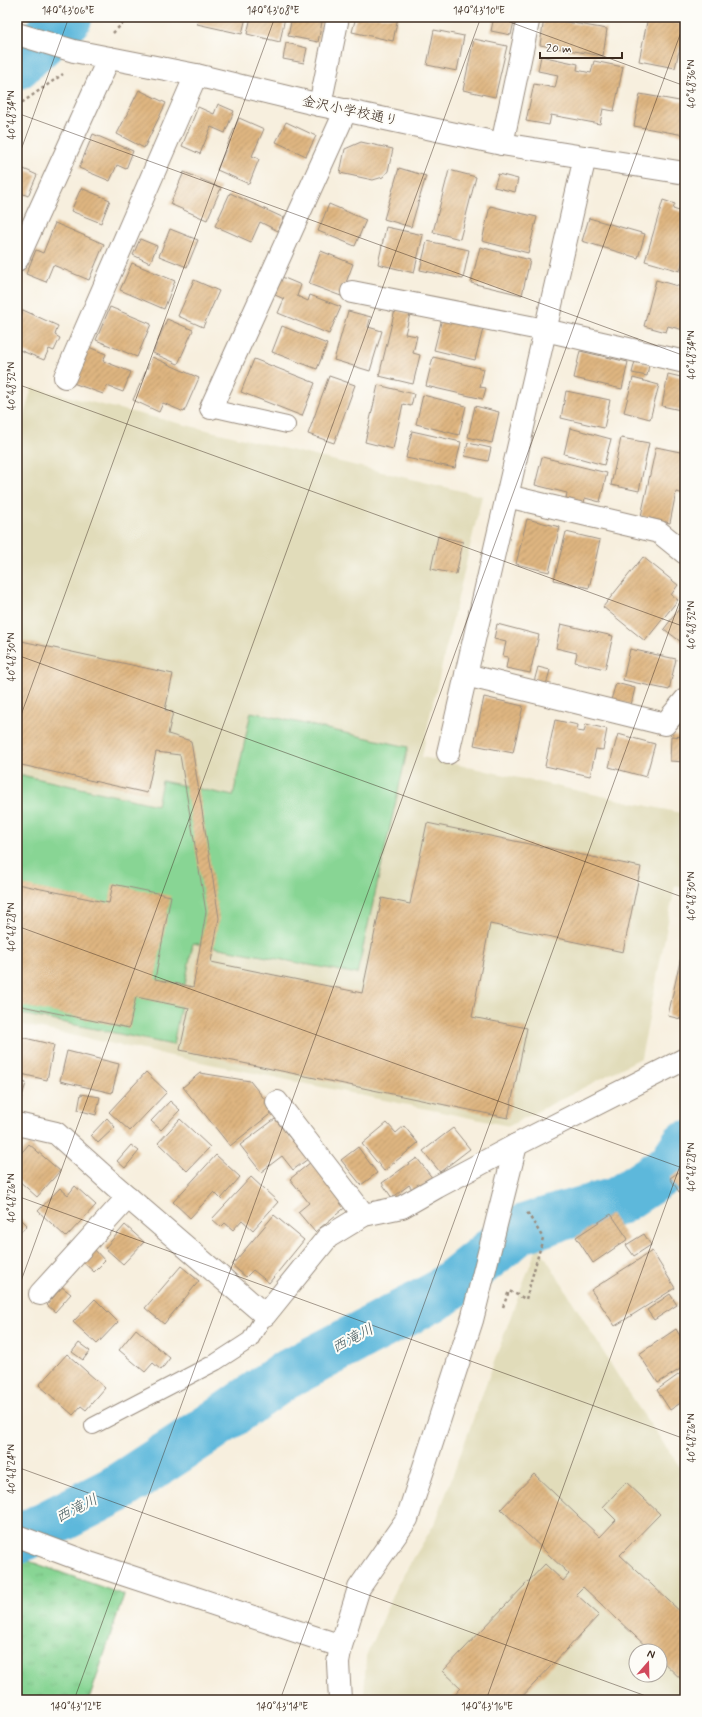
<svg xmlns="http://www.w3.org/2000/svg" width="702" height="1717" font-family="Mynerve,'Klee One',sans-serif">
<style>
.built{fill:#e1dcba;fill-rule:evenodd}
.park{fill:url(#park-tufts);stroke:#628059}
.garden{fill:#88d594;stroke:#628059}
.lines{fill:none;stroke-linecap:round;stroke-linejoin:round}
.river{stroke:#5db8db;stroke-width:49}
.building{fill:url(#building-hatch)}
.service-casing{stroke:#998c7e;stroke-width:18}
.minor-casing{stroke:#998c7e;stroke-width:24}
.tertiary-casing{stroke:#998c7e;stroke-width:24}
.path{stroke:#998c7e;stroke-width:2.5;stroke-dasharray:3 3;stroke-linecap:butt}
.service{stroke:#fff;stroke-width:16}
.minor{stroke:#fff;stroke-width:22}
.tertiary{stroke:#fff;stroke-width:22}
.ticks{fill:none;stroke:#3b2a1e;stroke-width:1;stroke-opacity:0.45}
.labels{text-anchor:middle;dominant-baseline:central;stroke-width:4;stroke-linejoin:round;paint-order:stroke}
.street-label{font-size:14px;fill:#3b2a1e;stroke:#fdfcf7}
.water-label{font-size:15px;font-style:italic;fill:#475c60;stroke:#fdfcf7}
.neatline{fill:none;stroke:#3b2a1e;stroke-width:1.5}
.ticks-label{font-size:10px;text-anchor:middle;fill:#3b2a1e}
</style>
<defs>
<pattern id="park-tufts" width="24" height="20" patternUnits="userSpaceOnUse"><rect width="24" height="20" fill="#88d594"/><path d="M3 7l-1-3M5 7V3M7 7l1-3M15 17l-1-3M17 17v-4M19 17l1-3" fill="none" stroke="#76b77f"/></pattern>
<pattern id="building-hatch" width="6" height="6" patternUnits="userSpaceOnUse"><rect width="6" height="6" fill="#dfb681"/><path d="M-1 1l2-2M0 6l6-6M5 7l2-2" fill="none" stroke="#b69469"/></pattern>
</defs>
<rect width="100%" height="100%" fill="#fdfcf7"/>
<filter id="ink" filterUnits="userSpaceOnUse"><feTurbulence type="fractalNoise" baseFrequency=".025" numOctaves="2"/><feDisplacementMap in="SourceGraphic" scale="8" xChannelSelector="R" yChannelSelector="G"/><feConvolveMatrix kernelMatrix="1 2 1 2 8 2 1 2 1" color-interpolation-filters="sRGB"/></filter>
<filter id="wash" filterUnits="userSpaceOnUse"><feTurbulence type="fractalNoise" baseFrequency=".012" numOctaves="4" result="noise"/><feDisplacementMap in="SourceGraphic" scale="16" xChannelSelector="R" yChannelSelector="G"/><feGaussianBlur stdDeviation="0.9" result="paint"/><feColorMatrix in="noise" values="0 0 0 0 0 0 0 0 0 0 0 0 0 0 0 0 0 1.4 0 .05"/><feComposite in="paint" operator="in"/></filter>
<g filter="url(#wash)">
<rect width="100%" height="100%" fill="#f7efde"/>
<g class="built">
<polygon points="32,388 482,496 429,720 422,757 685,814 685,888 675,886 641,1058 509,1126 17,1024 17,437"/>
<path d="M538,1245L629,1394L685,1474V1700H364L366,1656L395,1589L436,1521L520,1291ZM636,1651H660V1675H636Z"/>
</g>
<polygon class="park" points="26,1560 124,1595 89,1700 17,1700 17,1564"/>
<polygon class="garden" points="251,712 408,747 357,974 193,943 173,1045 17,1013 17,774 157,805 162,781 233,796"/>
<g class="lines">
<g class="river">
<polyline points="17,65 68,17"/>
<polyline points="17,1540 115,1490 210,1428 284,1376 440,1294 519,1230 560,1217 618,1201 671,1166 685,1145"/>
</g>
</g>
<g id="blocks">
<g class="building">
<polygon points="199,17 246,17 242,34 197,24"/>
<polygon points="251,17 285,17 280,42 247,34"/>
<polygon points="292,17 323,17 318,42 288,36"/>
<polygon points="356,17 398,17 393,41 352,32"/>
<polygon points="494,17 515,17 511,35 491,31"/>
<polygon points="648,17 685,25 685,48 680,47 675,68 639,61"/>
<polygon points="544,18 607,29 603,56 540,45"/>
<polygon points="434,30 464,36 457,71 427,65"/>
<polygon points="474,39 507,46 495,97 463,90"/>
<polygon points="286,43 307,48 304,63 283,59"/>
<polygon points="541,56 578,64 577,70 591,73 594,61 623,67 614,111 603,109 600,124 551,115 549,125 526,121 534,84 555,88 558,75 538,71"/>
<polygon points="139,90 166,103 144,148 117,134"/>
<polygon points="640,94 685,102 684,135 634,126"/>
<polygon points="218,104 234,111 225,133 211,127 200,154 182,146 198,107 214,114"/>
<polygon points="239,118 264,129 252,156 259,159 249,184 217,170"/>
<polygon points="286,122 316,136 306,156 276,142"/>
<polygon points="93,134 133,151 126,169 117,165 110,181 79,168"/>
<polygon points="361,142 393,149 388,171 383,177 373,180 340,173 345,149"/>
<polygon points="17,166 37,175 28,196 17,191"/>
<polygon points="399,168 426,176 411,227 384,219"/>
<polygon points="449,170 476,177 460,239 433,232"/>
<polygon points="184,172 221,188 207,220 170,204"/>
<polygon points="498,174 518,179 515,192 494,187"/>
<polygon points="81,188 110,200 101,223 71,211"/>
<polygon points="230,193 284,218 278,231 260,222 251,242 215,226"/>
<polygon points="663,200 675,204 673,209 685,213 681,227 685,228 685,253 680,271 645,261"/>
<polygon points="329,204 366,220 355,246 318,231"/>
<polygon points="490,206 537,217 528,253 482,241"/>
<polygon points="589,218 645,234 638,258 582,241"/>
<polygon points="55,223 104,244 89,280 53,265 46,282 26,274 36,250 43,253"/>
<polygon points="386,227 423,235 414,273 378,264"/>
<polygon points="170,229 198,240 187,267 159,256"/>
<polygon points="140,239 157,246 150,263 133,255"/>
<polygon points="427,241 469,250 463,279 420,270"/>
<polygon points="480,247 530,260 522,295 471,283"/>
<polygon points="321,251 353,264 341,296 309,284"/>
<polygon points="132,263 175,281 164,309 120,290"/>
<polygon points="282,277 301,285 297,296 308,301 310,295 341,307 329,334 278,313 284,299 275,295"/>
<polygon points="194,280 219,291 203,327 178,316"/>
<polygon points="656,280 685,288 684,330 668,326 666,332 644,326"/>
<polygon points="110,307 151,324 137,357 96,340"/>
<polygon points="23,310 58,326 55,335 60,338 54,351 49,349 44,360 17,349 17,325"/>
<polygon points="395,310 410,314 405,334 417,336 413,353 420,355 413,384 379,376"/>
<polygon points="348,311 371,317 368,327 382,331 370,371 334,360"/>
<polygon points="442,318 483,329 475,360 434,350"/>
<polygon points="167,319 193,330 178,364 153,353"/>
<polygon points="282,326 327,344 317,369 272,352"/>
<polygon points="86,346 106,354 103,361 131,372 123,392 107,386 103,394 73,383"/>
<polygon points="580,351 628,362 622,389 574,378"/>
<polygon points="152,357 199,378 184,412 163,403 159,412 133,400"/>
<polygon points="433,357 484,369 480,387 486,388 483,399 426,386"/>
<polygon points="254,359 315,383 302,416 241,392"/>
<polygon points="635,361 649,365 647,376 632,373"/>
<polygon points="668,374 685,378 685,411 662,406"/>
<polygon points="329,376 355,385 334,443 308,434"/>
<polygon points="633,378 659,385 650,419 624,412"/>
<polygon points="378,385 414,394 411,406 403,404 393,449 365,442"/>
<polygon points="566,391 610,400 604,428 561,418"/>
<polygon points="423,395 466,406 459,435 416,424"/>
<polygon points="475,406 499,412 492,443 468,437"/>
<polygon points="570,428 611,439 604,465 564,454"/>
<polygon points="412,431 461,442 455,468 406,458"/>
<polygon points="621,438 649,443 639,491 611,485"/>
<polygon points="468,443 491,448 488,461 465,456"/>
<polygon points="656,447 685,453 685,494 676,492 670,523 641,516"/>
<polygon points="542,457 607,473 600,502 585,498 584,503 566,498 567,493 535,485"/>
<polygon points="527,519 560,527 549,572 516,564"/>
<polygon points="566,532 600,540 589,588 554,580"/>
<polygon points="438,536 463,542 456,574 431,569"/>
<polygon points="643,557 678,585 671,595 678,600 645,641 603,607"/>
<polygon points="685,601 685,645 664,629"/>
<polygon points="497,624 539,635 530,673 506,668 508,657 503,656 506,642 494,639"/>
<polygon points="561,624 613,636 605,669 575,662 577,653 556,648"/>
<polygon points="17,640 173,674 165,710 173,712 168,734 191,741 219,918 211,962 362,993 382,898 410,904 427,823 641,867 623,952 490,924 472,1017 527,1028 508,1118 180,1050 189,1008 136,997 129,1028 17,1005 17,884 109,903 113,884 171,896 155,979 193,987 206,912 180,755 156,752 147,793 17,764"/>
<polygon points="630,649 676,659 669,690 623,680"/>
<polygon points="538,667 550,670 546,685 534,682"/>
<polygon points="616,683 635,688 631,705 611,700"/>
<polygon points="484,697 523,706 513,753 474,745"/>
<polygon points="555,720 578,725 577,731 584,732 586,724 607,729 603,750 596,749 590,776 545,766"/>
<polygon points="618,734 655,744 646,777 609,767"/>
<polygon points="671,736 685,737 685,762 670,761"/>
<polygon points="684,943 685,943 685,1020 668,1016"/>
<polygon points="21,1037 54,1045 47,1080 17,1073 17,1055"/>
<polygon points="67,1051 119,1064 112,1093 60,1081"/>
<polygon points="146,1072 167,1092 130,1131 109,1112"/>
<polygon points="200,1073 250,1081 274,1111 230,1146 183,1087"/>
<polygon points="17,1080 26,1083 19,1107 17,1107"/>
<polygon points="81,1094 100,1097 96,1115 78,1110"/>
<polygon points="170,1101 180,1110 161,1130 151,1121"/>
<polygon points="107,1118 115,1127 98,1143 91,1135"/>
<polygon points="180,1119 210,1147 187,1171 158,1143"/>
<polygon points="275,1119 294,1143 299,1139 312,1156 293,1170 282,1156 261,1172 240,1145"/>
<polygon points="387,1123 396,1133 404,1126 418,1143 384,1171 362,1144"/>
<polygon points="453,1128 470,1149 440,1172 423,1151"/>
<polygon points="29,1144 60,1171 37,1197 17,1179 17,1158"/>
<polygon points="131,1145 139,1151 125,1168 117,1161"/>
<polygon points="358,1147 377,1173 361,1185 341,1160"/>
<polygon points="216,1155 240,1177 221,1199 214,1192 190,1218 173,1202"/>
<polygon points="417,1158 433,1179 415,1193 409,1185 392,1198 382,1183"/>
<polygon points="311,1162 347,1206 315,1232 298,1212 309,1203 290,1179"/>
<polygon points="685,1168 685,1201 670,1178"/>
<polygon points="251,1177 278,1202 253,1230 242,1220 233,1230 225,1223 221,1227 212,1219"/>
<polygon points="75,1186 96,1205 66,1237 38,1211 60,1188 68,1195"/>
<polygon points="611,1214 628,1239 593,1263 576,1237"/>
<polygon points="17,1215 27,1225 17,1236"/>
<polygon points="274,1215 304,1240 269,1283 253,1270 246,1277 232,1265"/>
<polygon points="125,1225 144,1242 123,1264 105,1248"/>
<polygon points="644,1234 651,1245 634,1256 626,1245"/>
<polygon points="94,1249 105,1261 94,1272 82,1261"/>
<polygon points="652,1251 675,1288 615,1326 591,1290"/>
<polygon points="181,1266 199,1281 164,1324 145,1308"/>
<polygon points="62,1287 71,1294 55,1312 47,1305"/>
<polygon points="670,1294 677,1305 654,1320 647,1310"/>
<polygon points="95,1299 118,1322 97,1344 73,1322"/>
<polygon points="136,1329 170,1358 161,1370 153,1363 145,1372 119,1350"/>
<polygon points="676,1329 685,1344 685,1366 658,1383 639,1354"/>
<polygon points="79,1343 90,1351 83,1360 72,1352"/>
<polygon points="67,1354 105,1388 86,1410 81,1406 73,1415 39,1385"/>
<polygon points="685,1370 685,1400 670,1410 657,1390"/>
<polygon points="534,1474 600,1537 616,1520 603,1507 626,1482 660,1514 620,1555 685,1616 685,1683 660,1659 660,1651 651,1651 583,1587 576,1594 599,1615 519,1700 450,1700 461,1688 443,1671 545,1564 563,1581 569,1574 501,1509"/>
</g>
</g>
</g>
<g filter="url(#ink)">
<use href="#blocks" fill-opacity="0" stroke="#998c7e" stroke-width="1"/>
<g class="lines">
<defs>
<g id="service">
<polyline points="211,408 287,425"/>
<polyline points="93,1426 216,1362 250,1340 265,1315"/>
</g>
<g id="minor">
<polyline points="320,105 338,17"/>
<polyline points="502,144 529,17"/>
<polyline points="17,260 109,58"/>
<polyline points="352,292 545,330 685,362"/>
<polyline points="65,377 196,75"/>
<polyline points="211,408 346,110"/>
<polyline points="507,496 659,532 685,553"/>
<polyline points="466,675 665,724 685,700"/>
<polyline points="448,753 585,157"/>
<polyline points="277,1102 364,1215"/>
<polyline points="17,1124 56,1133 115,1186 265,1315 328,1237 364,1215 402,1207 437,1187 516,1145 685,1059"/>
<polyline points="40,1294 128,1197"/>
<polyline points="17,1536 92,1564 341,1646"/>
<polyline points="340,1700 338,1663 341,1646 359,1588 407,1519 472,1320 516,1145"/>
</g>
<polyline id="tertiary" points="17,34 74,51 196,75 320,105 502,144 685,173"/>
</defs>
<use href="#service" class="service-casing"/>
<use href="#minor" class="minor-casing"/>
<use href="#tertiary" class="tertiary-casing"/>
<g class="path">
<polyline points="113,33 129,17"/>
<polyline points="17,106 63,74"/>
<polyline points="503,1307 509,1291 526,1299 543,1238 527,1212 527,1210"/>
</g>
<use href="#service" class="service"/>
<use href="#minor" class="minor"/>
<use href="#tertiary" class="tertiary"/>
</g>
</g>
<path class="ticks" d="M496,17L685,86M17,113L685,356M17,161L69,17M17,384L685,627M17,655L685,898M17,726L275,17M17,926L685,1169M17,1196L685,1439M17,1292L481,17M17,1467L657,1700M74,1700L685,21M280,1700L685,587M486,1700L685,1152"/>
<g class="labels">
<g class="street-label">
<text transform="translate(350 111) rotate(12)">金沢小学校通り</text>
</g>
<g class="water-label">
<text transform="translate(353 1339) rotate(-28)">西滝川</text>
<text transform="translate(77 1509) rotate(-27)">西滝川</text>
</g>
</g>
<rect width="702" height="1717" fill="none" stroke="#fdfcf7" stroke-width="44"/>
<g transform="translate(648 1663) rotate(20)"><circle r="19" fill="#fdfcf7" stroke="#afa8a0"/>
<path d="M0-3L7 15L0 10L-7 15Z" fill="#d1495b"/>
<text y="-6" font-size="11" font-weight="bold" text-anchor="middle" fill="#3b2a1e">N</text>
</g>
<path d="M540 52v6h82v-6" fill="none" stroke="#3b2a1e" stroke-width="2"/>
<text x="546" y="52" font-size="12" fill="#3b2a1e" stroke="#fdfcf7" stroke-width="3" paint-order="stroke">20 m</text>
<rect x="22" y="22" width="658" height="1673" class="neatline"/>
<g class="ticks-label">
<text x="68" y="14">140°43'06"E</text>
<text x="273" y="14">140°43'08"E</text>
<text x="479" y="14">140°43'10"E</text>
<text transform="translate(691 84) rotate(-90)" y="4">40°48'36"N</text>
<text transform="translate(11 115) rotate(-90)" y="4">40°48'34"N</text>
<text transform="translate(691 355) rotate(-90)" y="4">40°48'34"N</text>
<text transform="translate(11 386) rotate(-90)" y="4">40°48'32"N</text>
<text transform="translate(691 625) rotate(-90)" y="4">40°48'32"N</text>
<text transform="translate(11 657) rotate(-90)" y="4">40°48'30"N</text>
<text transform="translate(691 896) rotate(-90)" y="4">40°48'30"N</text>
<text transform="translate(11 927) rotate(-90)" y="4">40°48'28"N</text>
<text transform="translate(691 1167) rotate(-90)" y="4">40°48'28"N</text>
<text transform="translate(11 1198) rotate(-90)" y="4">40°48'26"N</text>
<text transform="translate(691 1438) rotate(-90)" y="4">40°48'26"N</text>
<text transform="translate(11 1469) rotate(-90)" y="4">40°48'24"N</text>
<text x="76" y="1710">140°43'12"E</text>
<text x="282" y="1710">140°43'14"E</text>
<text x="487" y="1710">140°43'16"E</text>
</g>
</svg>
